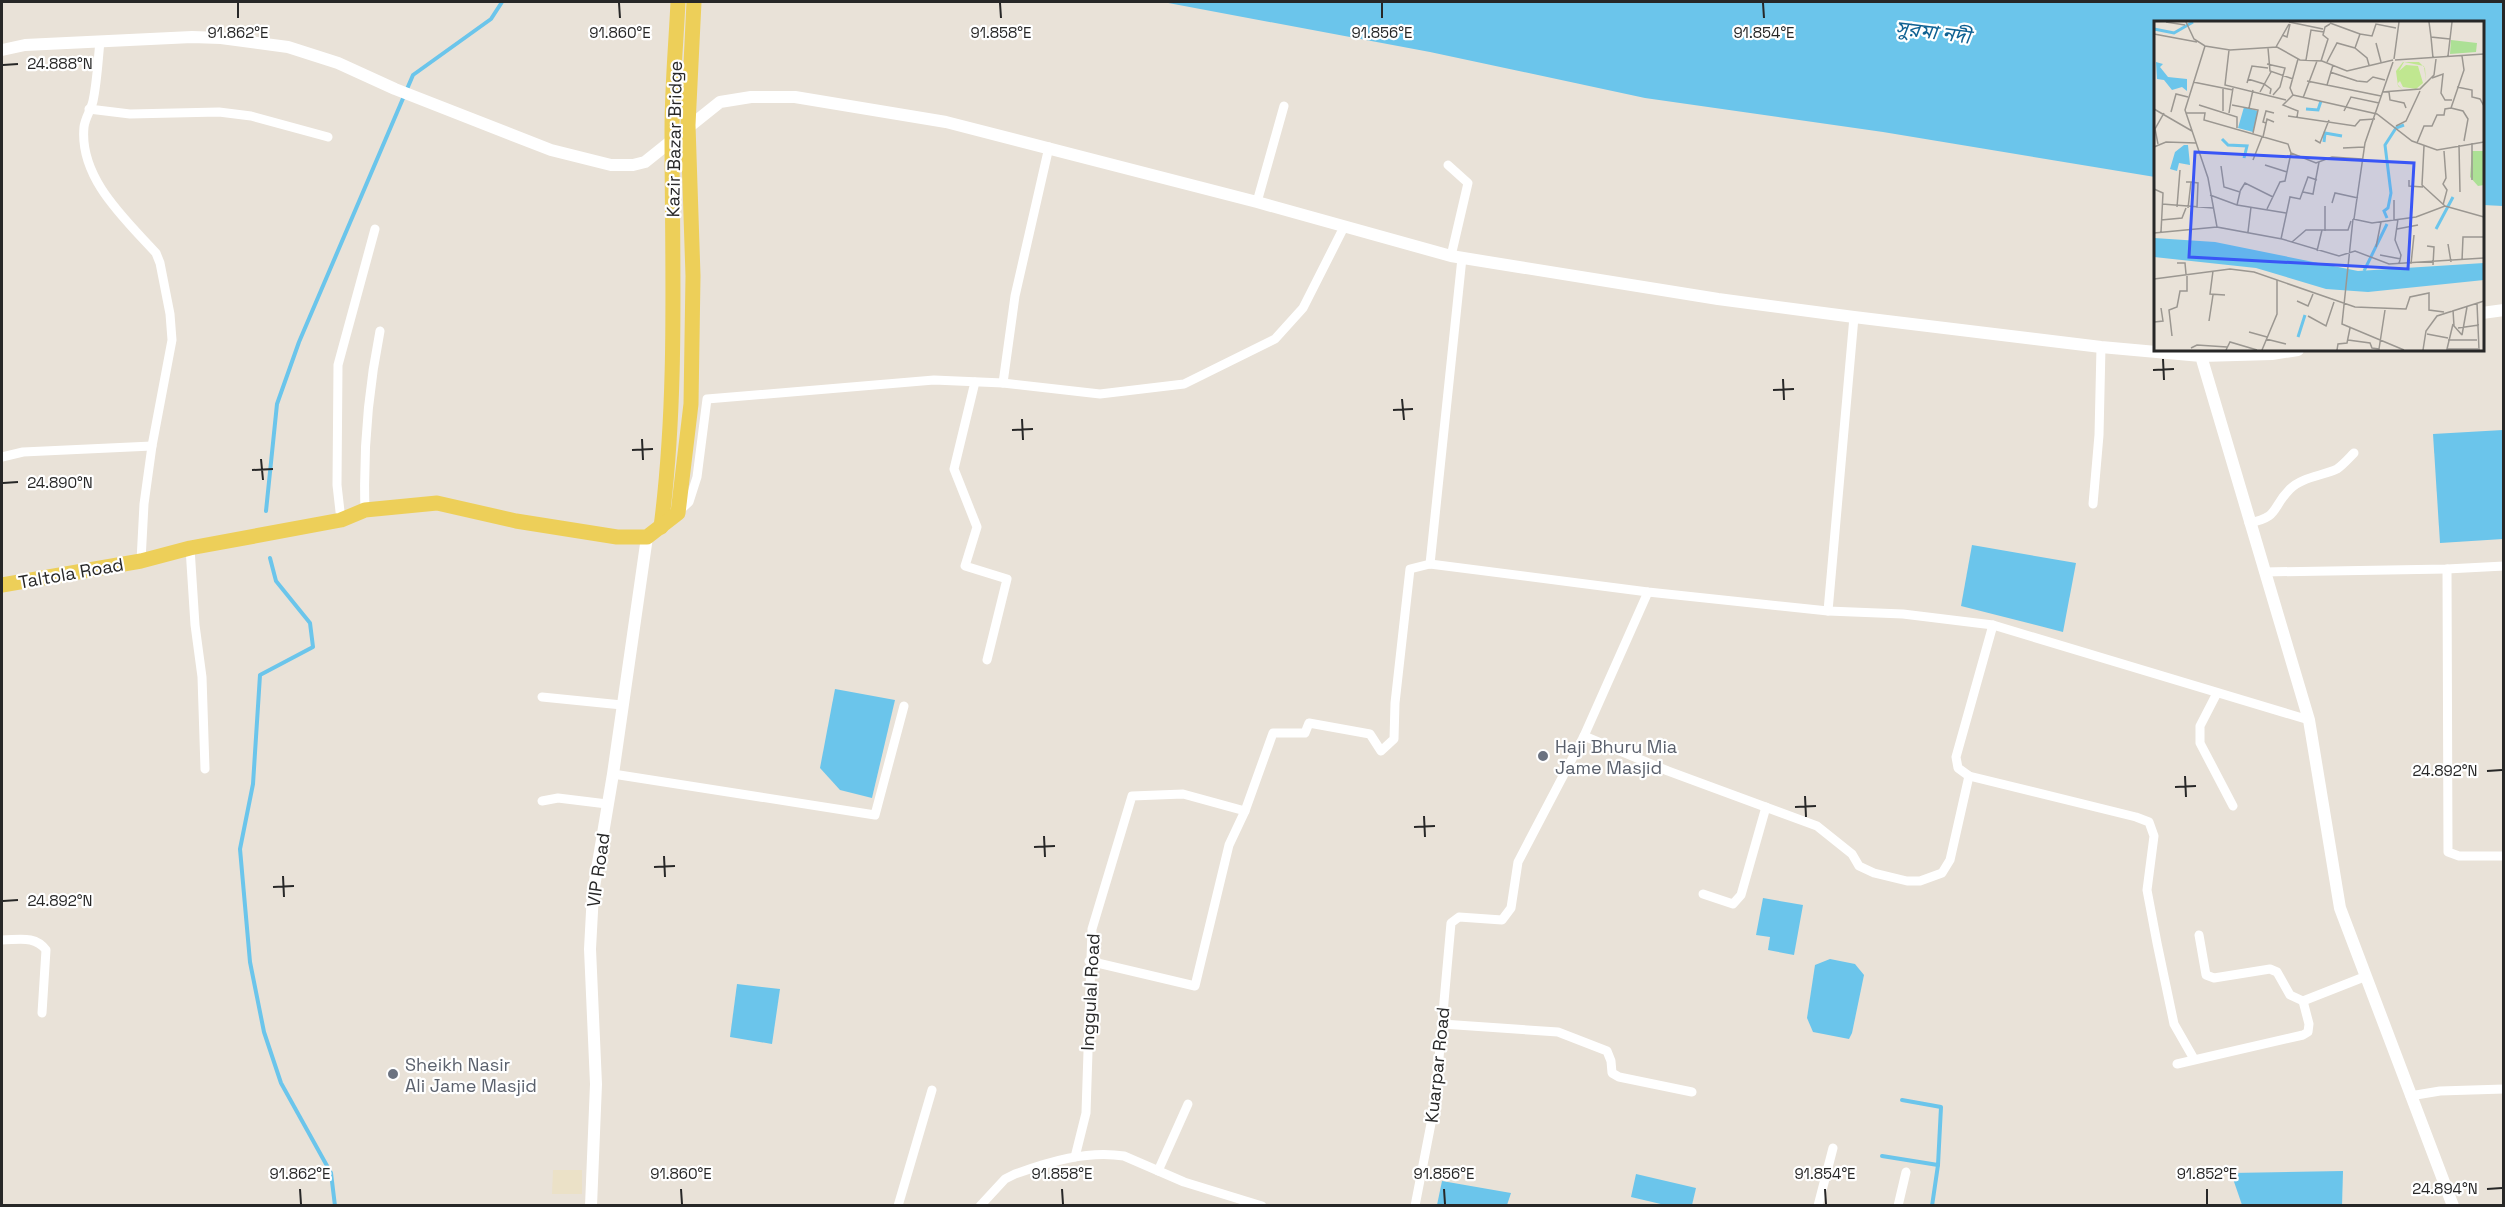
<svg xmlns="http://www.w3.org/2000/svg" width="2505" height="1207" font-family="'Space Grotesk','Noto Sans Bengali',sans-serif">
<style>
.education{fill:#ebe1c7}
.water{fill:#6bc5eb}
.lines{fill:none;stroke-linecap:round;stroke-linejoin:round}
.stream{stroke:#6bc5eb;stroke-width:4}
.minor{stroke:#fff;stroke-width:9}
.tertiary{stroke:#fff;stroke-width:12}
.primary{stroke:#edcf59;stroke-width:15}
.ticks{fill:none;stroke:#272727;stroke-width:2}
.worship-dot{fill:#6b7280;stroke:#fff;stroke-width:2}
.labels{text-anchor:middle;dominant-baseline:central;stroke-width:4.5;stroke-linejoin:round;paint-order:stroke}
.street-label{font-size:18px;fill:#272727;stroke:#fff}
.worship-label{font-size:18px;fill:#5b616d;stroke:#fff;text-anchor:start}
.water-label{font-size:20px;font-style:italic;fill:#0f6192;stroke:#fff}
.inset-river{fill:none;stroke:#6bc5eb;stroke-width:3}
.inset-road{fill:none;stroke:#9b9791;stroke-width:1.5}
.view{fill:#3956f6;fill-opacity:0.15;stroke:#3956f6;stroke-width:3}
.inset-edge{fill:none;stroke:#272727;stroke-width:3}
.ticks-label{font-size:15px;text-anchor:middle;fill:#272727;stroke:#fff;stroke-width:4.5;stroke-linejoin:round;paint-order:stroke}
</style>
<rect width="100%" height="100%" fill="#e9e2d8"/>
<polygon class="education" points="553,1170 582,1170 582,1194 552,1194"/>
<g class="water">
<polygon points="1163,2 2503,2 2503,206 2483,205 2482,22 2156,22 2155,177 1883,132 1645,98 1430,52"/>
<polygon points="2503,430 2503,539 2440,543 2433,434"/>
<polygon points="1972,545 2076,563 2063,632 1961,606"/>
<polygon points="835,689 895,700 872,798 840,790 820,768"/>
<polygon points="1763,898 1803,905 1794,955 1768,950 1770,937 1756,935"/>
<polygon points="1830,959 1855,964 1864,975 1852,1033 1849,1039 1813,1032 1807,1018 1815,965"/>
<polygon points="737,984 780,989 772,1044 730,1037"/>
<polygon points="2343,1171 2342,1206 2242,1205 2231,1173"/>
<polygon points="1636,1174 1696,1188 1692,1205 1665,1205 1631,1197"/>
<polygon points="1442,1181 1511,1193 1507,1205 1437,1205"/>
</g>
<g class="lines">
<g class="stream">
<polyline points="266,511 277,404 299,342 413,75 491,19 502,2"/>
<polyline points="270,558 276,581 310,623 313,647 260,675 253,784 240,849 250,962 264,1032 281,1083 331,1173 335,1206"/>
<polyline points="1882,1156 1938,1165 1941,1107 1902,1100"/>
<polyline points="1932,1206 1938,1165"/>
</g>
<g class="minor">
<path d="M100,41C98,61 97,82 93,101C91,110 85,118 84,127C79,178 125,219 156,253L160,263L170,314L172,340L152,446L144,504L141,561"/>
<polyline points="89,109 130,114 219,112 251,116 328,137"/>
<polyline points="1448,165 1468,183 1451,256"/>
<polyline points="1257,202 1284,106"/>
<polyline points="975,382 954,469 977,527 965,566 1007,579 987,660"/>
<polyline points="1003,383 1015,296 1049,147"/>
<polyline points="2,457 23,452 152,446"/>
<polyline points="2093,504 2099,435 2101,347"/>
<path d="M365,510C363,449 368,391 380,331"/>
<polyline points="679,511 689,502 697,477 707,399 934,380 1003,383 1100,394 1184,384 1275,339 1303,308 1344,227"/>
<polyline points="341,520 337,485 338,365 375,229"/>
<path d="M2249,523C2280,517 2271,508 2290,489C2302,477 2322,476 2337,469C2343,465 2349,458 2354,453"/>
<polyline points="190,548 195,625 202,677 205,769"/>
<polyline points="1430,564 1462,258"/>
<polyline points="2447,569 2448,852 2459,856 2504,856"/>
<polyline points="2264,572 2447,569 2504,566"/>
<polyline points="1828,611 1854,317"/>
<polyline points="1993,625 1956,757 1958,768 1969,776 2136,817 2149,822 2154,836 2147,890 2157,943 2174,1024 2194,1059"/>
<polyline points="2217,693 2200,726 2200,743 2233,806"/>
<polyline points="542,697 622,705"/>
<polyline points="1584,736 1668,771 1817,826 1852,854 1859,866 1874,873 1907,881 1920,881 1942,873 1950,860 1969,776"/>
<polyline points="613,774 875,815 904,706"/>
<polyline points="542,801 558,798 607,804"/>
<polyline points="1703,894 1733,904 1741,895 1766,807"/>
<polyline points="2199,935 2206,975 2214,978 2270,969 2277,972 2290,995 2303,1001 2364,977"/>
<path d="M2,940C18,940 35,935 46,950L42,1013"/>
<polyline points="1089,961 1195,986 1229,845 1245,811 1273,733 1305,733 1309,723 1370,734 1381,751 1394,739 1395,703 1410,569 1430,564 1648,592 1828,611 1903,614 1993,625 2309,720"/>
<polyline points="1442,1024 1558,1032 1607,1051 1611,1061 1612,1073 1619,1077 1692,1092"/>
<polyline points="2177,1064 2303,1035 2308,1032 2309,1024 2303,1001"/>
<polyline points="2410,1096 2440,1091 2504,1089"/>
<polyline points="1075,1157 1086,1113 1092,929 1132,796 1183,794 1245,811"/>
<polyline points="1158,1171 1188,1104"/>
<polyline points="898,1206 932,1090"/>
<path d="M980,1206L1005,1179L1015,1174C1049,1162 1087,1150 1124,1156L1184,1182L1262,1206"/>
<polyline points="1415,1206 1435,1103 1451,923 1459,917 1502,920 1511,908 1518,862 1584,736 1648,592"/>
<polyline points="1818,1206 1833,1148"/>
<polyline points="1898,1206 1906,1172"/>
</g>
<g class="tertiary">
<polyline points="2,50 25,45 192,37 221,38 288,47 338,63 395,89 551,150 611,165 633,165 645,162 720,102 751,97 795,97 946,122 1257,202 1451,256 1718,299 1854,317 2101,347 2201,356 2309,720 2340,908 2453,1206"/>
<polyline points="2482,313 2504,310"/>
<polyline points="2201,356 2272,354 2298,350"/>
<polyline points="591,1206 596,1084 590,949 593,893 613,774 647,537"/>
</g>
<g class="primary">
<path d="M661,527C678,396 672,262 672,130C672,87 676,44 678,2"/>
<polyline points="2,585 141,561 190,548 341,520 365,510 437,503 516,521 617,537 647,537 678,513 691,404 693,276 688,125 694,2"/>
</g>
</g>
<path class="ticks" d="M238,3V18M619,3L620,18M1000,3L1001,18M1382,3V18M1763,3L1764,18M3,65L18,64M2163,359L2164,380M2153,370L2174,369M1783,379L1784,400M1773,390L1794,389M1402,399L1404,420M1393,410L1413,409M1022,419L1023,440M1012,430L1033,429M642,439L643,460M632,450L653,449M261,459L263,480M252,470L273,469M3,483L18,482M2487,771L2502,770M2185,776L2186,797M2175,787L2196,786M1805,796L1806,817M1795,807L1816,806M1424,816L1425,837M1414,827L1435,826M1044,836L1045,857M1034,847L1055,846M664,856L665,877M654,867L675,866M283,876L284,897M273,887L294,886M3,901L18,900M300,1189L301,1204M681,1189L682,1204M1062,1189L1063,1204M1444,1189L1445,1204M1825,1189L1826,1204M2207,1189V1204M2487,1189L2502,1188"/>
<g class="worship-dot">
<circle cx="1543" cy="756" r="6"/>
<circle cx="393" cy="1074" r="6"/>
</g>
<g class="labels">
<g class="street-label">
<text transform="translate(674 139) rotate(-89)">Kazir Bazar Bridge</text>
<text transform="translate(71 573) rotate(-10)">Taltola Road</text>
<text transform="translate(598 870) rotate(-82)">VIP Road</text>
<text transform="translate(1090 992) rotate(-87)">Inggulal Road</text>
<text transform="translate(1437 1065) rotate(-84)">Kuarpar Road</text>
</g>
<g class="worship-label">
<text x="1555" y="746">Haji Bhuru Mia<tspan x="1555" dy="21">Jame Masjid</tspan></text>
<text x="405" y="1064">Sheikh Nasir<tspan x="405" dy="21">Ali Jame Masjid</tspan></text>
</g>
<g class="water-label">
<text transform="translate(1933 32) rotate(7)">সুরমা নদী</text>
</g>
</g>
<g transform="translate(2154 21)">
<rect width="330" height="330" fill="#e9e2d8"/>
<path d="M297,19L323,22L322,31L296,33ZM318,130H330V164L324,165L316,156Z" fill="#ace095"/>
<path d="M249,41H265L271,47L272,62L263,69H249L244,65L242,50ZM250,41L270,45L272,61L263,69H249L243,63L246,60L249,66L262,68L269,62L264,45L252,44L245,50Z" fill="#c0e790" fill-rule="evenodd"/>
<path d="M2,41L9,43L6,46L14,56L33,58V70L28,66L18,69L10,59L3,58ZM90,86L104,90L99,111L84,107ZM30,124H34L36,144L25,142L23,150L16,148L21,131ZM0,217L61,221L204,250L330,242V259L214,271L172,268L102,247L0,236Z" fill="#6bc5eb"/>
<path class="inset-river" d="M0,8L20,12L39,1M152,88L164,89L167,80M68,118L74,124L93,125L90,137M170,121L171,112L188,115M233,197L230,190L234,187L237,172L231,124L242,107L250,104M282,208L299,176M210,250L233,203M144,316L151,294"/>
<path class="inset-road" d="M12,1L31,4M32,1L40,18L51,25L76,29L123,26L146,39L168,40L193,50L239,39M135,1L169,8M275,1L277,16L296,18M176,2L206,13L201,27L213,37L215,44M0,13L43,21M206,13L218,15L222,3L242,7M128,14L133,16L136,3M277,16L279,37M222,22L227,41M51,25L31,89L54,157L63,206L128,218L185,235L201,230L235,243L330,237M122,26L135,3M114,27L116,50L139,58M75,29L71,64L132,79M294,35L298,1M240,38L245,1M152,39L157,9L170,11M241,39L330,33M167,40L174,18L169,14L171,6L176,3M173,41L183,22L201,27M113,43L131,47L126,66L119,74M176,51L203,60L213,61L219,56L231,59M278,57L289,53L287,72L291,79H298M94,58L110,63L117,68L116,73M153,60L227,75M39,61L79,69M93,62L98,45L114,47M173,64L179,44M303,66L318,69V76L326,78L330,85M106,71L117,51M228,71L266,68L280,54L282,38M235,71L236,79L250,82L252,87M139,74L223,93L258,120L283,129L330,121M139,74L136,67L144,38M139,74L129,84L144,90L143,96M149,77L163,40M45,84L83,96V107M78,84L104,89L99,112M95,87L99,69M297,87L310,49L308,35M297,87L309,90L314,98L310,120M0,88L38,110M69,90V68M190,90L197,76L225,82M17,91L22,73L34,76M32,92H51L50,99L134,123L137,132L131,160L126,161L113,188M75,92L79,67M134,95L201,105L206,99L221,98M112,102L109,101L112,90L120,92M242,105L252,100L266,70M109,116L113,98L120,101M161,119L166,122L175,99M263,122L270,105H278L283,94H290L291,88L297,87M4,123L1,108L10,92M305,124L306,171M270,125L268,164L291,185M0,126L12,121L42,122M189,127L210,126M137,132L162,142L178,136L208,138M99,139L108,116M111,144L133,151M67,145L70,166L86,171L83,184M255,159V165L269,166M318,159V122M32,161H37L34,187M37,161L44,162L43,187M0,168L9,172L7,211M86,170L91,162L119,176M149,171L159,173L165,141M56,174L83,184L132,192M240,179V199M178,182L181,172L204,177M8,183L59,187M289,184L293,169L289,163L292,157L290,130M23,186L26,149M199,198L188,303L250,329M199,198L218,202L262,196L291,185L330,196M200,198L211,122L239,41M244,198L241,219L247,234L245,243M7,199L28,197L32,187M243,208L264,204M171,210V185M94,211L97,186M0,212L63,206M127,218L136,176L146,178L154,156L163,159M138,221L152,209H194L197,200M294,223L297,241M273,225L280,226L279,244M222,226L227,201M163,230L168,209M226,234L247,238M308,240L309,216H330M23,242H31L32,253M257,243L260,214M59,250L56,273L71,274M0,258L76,248L100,251L201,286L252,288L256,276L275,272V289L290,291M143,280L154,285L159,273M323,282L325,329M299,289L300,305L308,314M154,295L172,305L180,281M55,300L59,274M0,301L9,300L7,287M299,303L293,328H324M304,307L325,304M95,311L113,316M273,313L294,317M308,314L313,286M18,315L15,289L23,286L26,270H33V253M112,318L132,323M194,319L216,322L218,327L225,328L231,289M294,319H323M37,327L43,324L73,326M72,329L76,321L103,329M108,329L123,293V259M183,329L184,323L193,322L196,307M269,329L272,310L283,295L330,280"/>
<path class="view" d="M41,131L260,142L254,248L35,236Z"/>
<rect width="330" height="330" class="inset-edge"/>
</g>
<g class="ticks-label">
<text x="238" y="38">91.862°E</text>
<text x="620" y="38">91.860°E</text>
<text x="1001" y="38">91.858°E</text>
<text x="1382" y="38">91.856°E</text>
<text x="1764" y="38">91.854°E</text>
<text x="60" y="69">24.888°N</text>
<text x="60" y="488">24.890°N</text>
<text x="2445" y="776">24.892°N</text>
<text x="60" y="906">24.892°N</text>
<text x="300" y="1179">91.862°E</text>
<text x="681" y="1179">91.860°E</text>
<text x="1062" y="1179">91.858°E</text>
<text x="1444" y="1179">91.856°E</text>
<text x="1825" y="1179">91.854°E</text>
<text x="2207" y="1179">91.852°E</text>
<text x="2445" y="1194">24.894°N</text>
</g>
<rect width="2505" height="1207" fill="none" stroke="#272727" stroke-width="6"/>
</svg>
